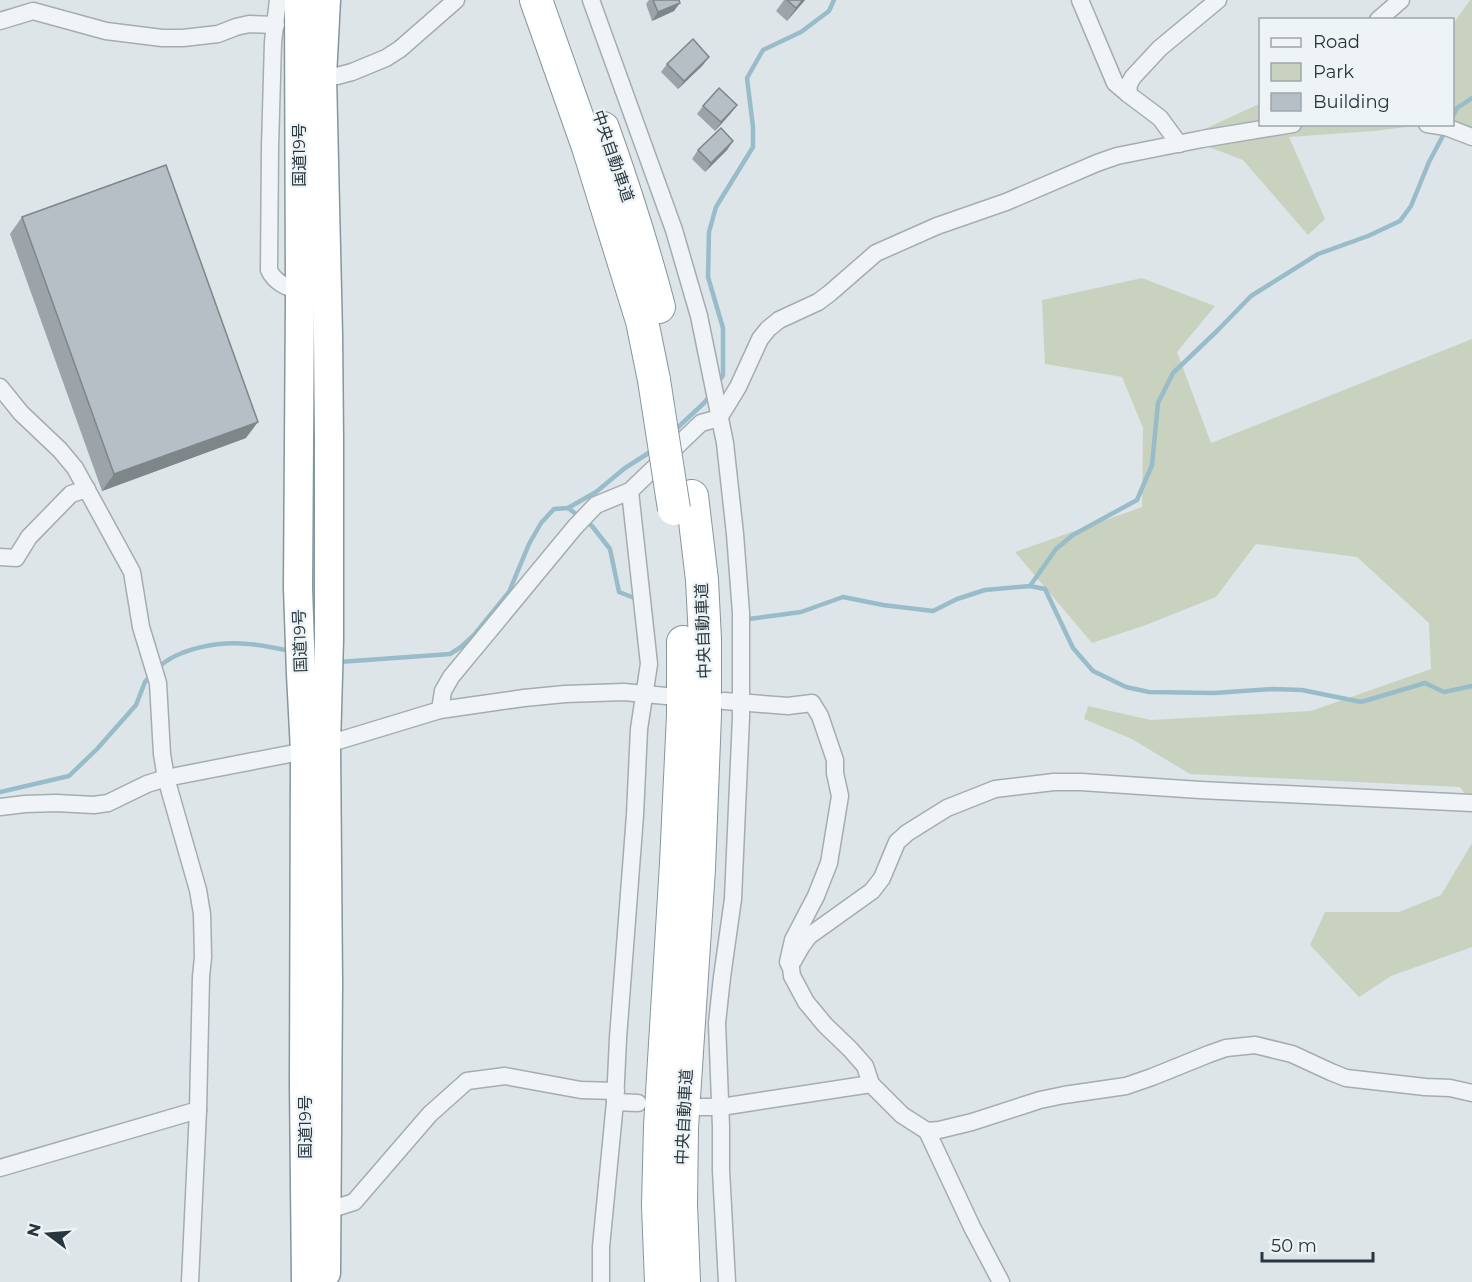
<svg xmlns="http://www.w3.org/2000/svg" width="1472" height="1282" font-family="Montserrat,'Noto Sans JP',sans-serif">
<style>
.green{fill:#c9d2bf}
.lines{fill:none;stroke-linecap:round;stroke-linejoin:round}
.stream{stroke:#98bcc9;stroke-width:4.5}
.minor-casing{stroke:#a3adb2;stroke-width:19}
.trunk-casing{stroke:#85969f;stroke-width:31}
.motorway-casing{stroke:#85969f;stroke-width:34}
.minor{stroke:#f1f4f6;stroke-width:16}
.trunk{stroke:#fff;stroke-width:28}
.motorway{stroke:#fff;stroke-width:32}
.motorway-bridge-casing{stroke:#85969f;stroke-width:34;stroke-linecap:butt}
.motorway-bridge{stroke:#fff;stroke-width:32}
.wall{fill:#9ca4a9}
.shaded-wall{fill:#7f868a}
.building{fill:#b5bfc5;stroke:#7f868a;stroke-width:1.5}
.labels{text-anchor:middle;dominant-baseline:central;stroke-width:4.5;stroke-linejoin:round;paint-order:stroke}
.street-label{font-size:16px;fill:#27363f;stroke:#eef3f6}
</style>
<rect width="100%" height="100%" fill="#dee5e8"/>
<g class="green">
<polygon points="1470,0 1472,0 1472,136 1452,124 1453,24"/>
<polygon points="1260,80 1260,124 1423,125 1374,131 1289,137 1325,219 1308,235 1243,160 1185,138 1259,104"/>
<polygon points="1142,278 1215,306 1177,352 1211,443 1472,339 1472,803 1460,787 1190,774 1132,739 1084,719 1088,706 1151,720 1311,711 1431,669 1429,623 1357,557 1256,544 1216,597 1146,625 1092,643 1015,552 1142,507 1143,428 1122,377 1045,364 1042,300"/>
<polygon points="1472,843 1472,947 1391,976 1359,997 1310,945 1325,912 1399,912 1441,895"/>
</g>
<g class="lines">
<g class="stream">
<polyline points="1452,118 1457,108 1472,98"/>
<polyline points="718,383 723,375 723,328 708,277 709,232 716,207 753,147 753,127 747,78 763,50 801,32 829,11 834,0"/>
<polyline points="674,431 704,403 710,395"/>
<polyline points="568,508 592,526 610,549 619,592 637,599"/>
<polyline points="1030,586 1056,549 1073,535 1137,500 1152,465 1158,403 1173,373 1217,331 1251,296 1318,254 1368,236 1400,221 1411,206 1429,162 1446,130"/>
<polyline points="749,619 801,612 843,597 883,605 933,611 957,599 985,590 1030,586 1045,589 1073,648 1093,671 1126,687 1149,692 1214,693 1272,689 1302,690 1361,702 1425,683 1444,692 1472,686"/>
<polyline points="339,662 450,654 461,647 474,635 509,592 529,544 541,523 554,509 568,508 596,492 625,468 647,454 654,448"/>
<path d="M158,668C178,648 220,641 248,644C262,645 276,648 290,651"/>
<polyline points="0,792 69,776 97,749 136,705 145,682 152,674"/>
</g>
<defs>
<g id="minor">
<path d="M278,0L273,42L270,147L269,270C275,283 287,287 300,292"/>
<polyline points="591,0 674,230 699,316 725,443 735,534 741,613 741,717 733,899 722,977 717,1023 721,1127 721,1170 727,1282"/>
<polyline points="1080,0 1115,83 1128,94 1160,118 1179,144"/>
<polyline points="1378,20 1401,0"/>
<polyline points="0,21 33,11 106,31 162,38 183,38 218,34 236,27 249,24 276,25"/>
<polyline points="322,76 337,76 352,72 386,58 400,49 456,0"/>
<polyline points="1128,94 1129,84 1133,77 1160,48 1218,0"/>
<polyline points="1427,124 1446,127 1472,137"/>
<polyline points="0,387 21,413 60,450 75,468 132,572 141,627 158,683 162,754 166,778 198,890 202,914 203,957 201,977 198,1110 190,1282"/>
<polyline points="0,557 16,558 29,537 71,494 87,489"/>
<polyline points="724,701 788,706 812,703 820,716 835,760 835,773 840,796 829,863 816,896 793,940 788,962 791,968 792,976 806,1002 825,1025 850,1049 865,1066 871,1084 902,1115 927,1131 939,1130 972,1122 1040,1100 1064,1095 1126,1086 1152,1077 1209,1054 1226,1048 1255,1045 1292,1054 1331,1072 1346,1078 1425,1087 1450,1088 1472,1093"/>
<polyline points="440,710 443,691 451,677 575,527 596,505 630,491 701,423 719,418 738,387 760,339 768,329 779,320 818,302 830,293 876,253 937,226 1006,202 1097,163 1117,156 1202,139 1293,124"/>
<polyline points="0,807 25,804 56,803 94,805 108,803 147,784 166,778 305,751 440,710 524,698 565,694 624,692 666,696"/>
<polyline points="793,961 801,947 809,936 872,891 882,878 897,842 907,833 947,808 995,789 1054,782 1081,782 1200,790 1472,803"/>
<polyline points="615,1102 638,1103"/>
<polyline points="697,1107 721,1107 871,1084"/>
<polyline points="927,1131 972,1227 1001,1282"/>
<polyline points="0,1168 198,1110"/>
<polyline points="326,1211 354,1202 430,1114 467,1081 505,1076 581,1090 616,1091"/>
<polyline points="601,1282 601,1247 615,1102 618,1038 635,815 639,729 649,664 630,491"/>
</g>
<g id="trunk">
<polyline points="299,0 300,298 298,588 301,674 305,751 304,1086 306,1282"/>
<polyline points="326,0 322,76 328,335 329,440 329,639 326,746 328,983 326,1273"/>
</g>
<g id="motorway">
<polyline points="536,0 588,147 623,260 642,321 654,380"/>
<path d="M603,128C624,187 643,246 659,307"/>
<polyline points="661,1282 658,1206 660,1126 676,863 683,715 683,642"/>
<polyline points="684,1282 681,1204 682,1128 699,869 705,715 705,639 702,580 692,496"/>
</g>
</defs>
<use href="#minor" class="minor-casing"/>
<use href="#trunk" class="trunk-casing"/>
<use href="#motorway" class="motorway-casing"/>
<use href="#minor" class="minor"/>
<use href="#trunk" class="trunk"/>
<use href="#motorway" class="motorway"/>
<defs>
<polyline id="motorway-bridge" points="654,380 674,509"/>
</defs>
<use href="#motorway-bridge" class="motorway-bridge-casing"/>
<use href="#motorway-bridge" class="motorway-bridge"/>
</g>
<g class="wall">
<polygon points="649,0 679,0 674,11 652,21 646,4"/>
<polygon points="784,0 805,0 787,21 776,11"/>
<polygon points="667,64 703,65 678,89 661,72"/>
<polygon points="737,105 731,113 715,131 697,114 703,106"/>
<polygon points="733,141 727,150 705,172 692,159 698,150"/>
<polygon points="22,217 246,438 102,491 10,234"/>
</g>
<g class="shaded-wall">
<polygon points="803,0 805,0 787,21 796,8"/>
<polygon points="680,3 674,11 652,21 658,12"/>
<polygon points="709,57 703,65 678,89 684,81"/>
<polygon points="737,105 731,113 715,131 721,122"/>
<polygon points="733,141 727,150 705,172 711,163"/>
<polygon points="258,422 246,438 102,491 114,474"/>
</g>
<g class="building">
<polygon points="653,0 679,0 680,3 658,12"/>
<polygon points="787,0 803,0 796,8"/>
<polygon points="693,39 709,57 684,81 667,64"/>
<polygon points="719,88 737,105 721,122 703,106"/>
<polygon points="721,128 733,141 711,163 698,150"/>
<polygon points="166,165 258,422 114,474 22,217"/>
</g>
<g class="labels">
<g class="street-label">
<text transform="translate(299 155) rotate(-90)">国道19号</text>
<text transform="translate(613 156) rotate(71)">中央自動車道</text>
<text transform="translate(703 631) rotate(-92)">中央自動車道</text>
<text transform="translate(300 641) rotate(-92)">国道19号</text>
<text transform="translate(684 1117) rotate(-87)">中央自動車道</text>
<text transform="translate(305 1127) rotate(-90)">国道19号</text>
</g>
</g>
<rect x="1259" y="18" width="195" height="108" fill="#eef3f6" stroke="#9ea7ad" stroke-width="1.5"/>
<rect x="1271" y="38" width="30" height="9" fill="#f1f4f6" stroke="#9ea7ad" stroke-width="1.5"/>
<text x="1313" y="48" font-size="18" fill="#27363f">Road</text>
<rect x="1271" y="63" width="30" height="18" fill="#c9d2bf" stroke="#9ea7ad" stroke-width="1.5"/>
<text x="1313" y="78" font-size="18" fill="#27363f">Park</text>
<rect x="1271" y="93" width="30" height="18" fill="#b5bfc5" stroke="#9ea7ad" stroke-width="1.5"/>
<text x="1313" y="108" font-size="18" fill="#27363f">Building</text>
<g transform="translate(48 1234) rotate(286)" stroke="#eef3f6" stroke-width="4.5" paint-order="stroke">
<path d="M0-4.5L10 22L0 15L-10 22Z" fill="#27363f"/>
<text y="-9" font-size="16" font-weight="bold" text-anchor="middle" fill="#27363f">N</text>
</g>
<path d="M1262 1252v9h111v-9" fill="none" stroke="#27363f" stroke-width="3"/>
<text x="1271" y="1252" font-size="18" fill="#27363f" stroke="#eef3f6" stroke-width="4.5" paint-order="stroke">50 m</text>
</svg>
